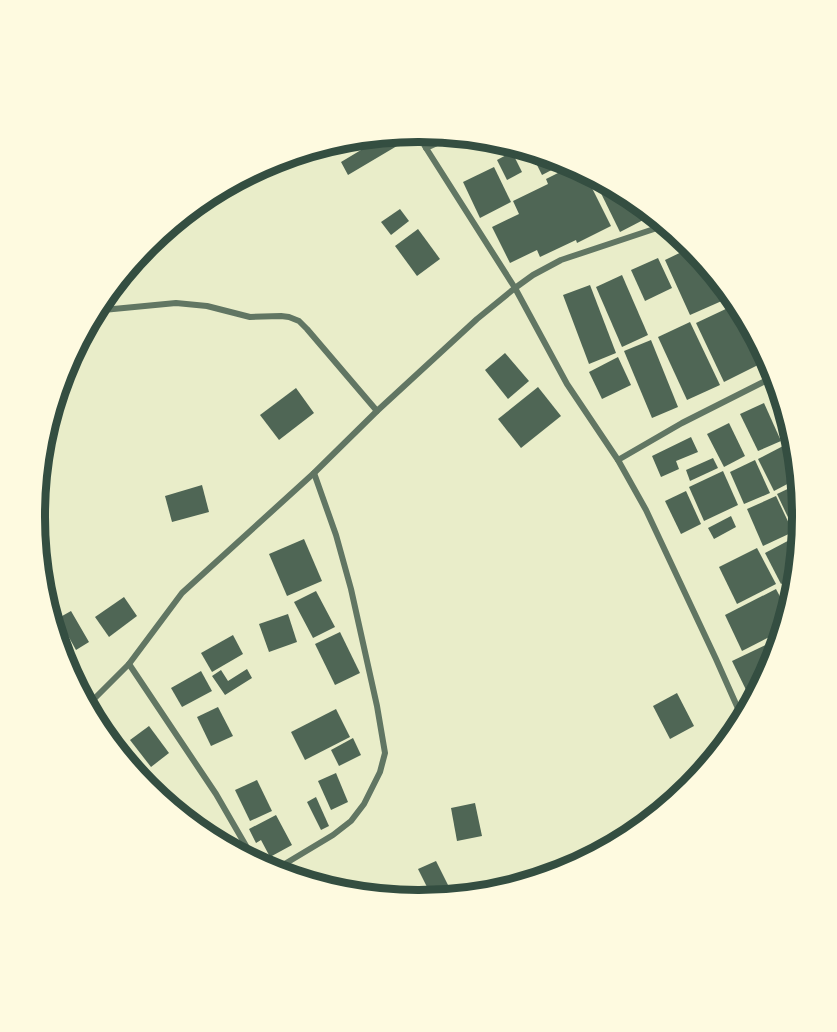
<svg xmlns="http://www.w3.org/2000/svg" width="837" height="1032" font-family="Inter,sans-serif">
<style>
.building{fill:#4f6655}
.lines{fill:none;stroke-linecap:round;stroke-linejoin:round}
.minor{stroke:#617663;stroke-width:6}
.rim{fill:none;stroke:#344e41;stroke-width:8}
</style>
<rect width="100%" height="100%" fill="#e9edc9"/>
<g class="building">
<polygon points="398,136 402,143 348,175 341,162 366,147 364,143"/>
<polygon points="512,152 522,172 507,180 497,160"/>
<polygon points="532,155 566,161 567,162 542,175"/>
<polygon points="572,166 585,174 611,226 577,243 576,240 540,257 537,250 510,263 492,227 519,214 513,201 548,184 546,179"/>
<polygon points="494,167 511,202 480,218 463,182"/>
<polygon points="595,181 649,217 620,232"/>
<polygon points="400,209 409,221 391,235 381,222"/>
<polygon points="418,229 440,259 417,276 395,246"/>
<polygon points="692,247 718,286 724,300 690,315 665,260"/>
<polygon points="658,258 672,288 645,301 631,270"/>
<polygon points="622,275 648,335 622,347 596,287"/>
<polygon points="590,285 616,353 589,364 563,295"/>
<polygon points="730,307 758,365 724,382 696,323"/>
<polygon points="690,322 720,385 687,400 658,337"/>
<polygon points="651,340 678,407 652,418 624,351"/>
<polygon points="505,353 529,381 508,399 485,370"/>
<polygon points="618,357 631,385 602,399 589,372"/>
<polygon points="538,387 561,416 521,448 498,419"/>
<polygon points="296,388 314,413 279,440 260,415"/>
<polygon points="764,403 781,441 758,451 740,414"/>
<polygon points="729,423 745,456 724,467 707,434"/>
<polygon points="691,437 698,452 676,461 679,469 661,477 652,456"/>
<polygon points="785,445 791,458 795,480 774,491 758,459"/>
<polygon points="713,458 718,468 690,481 686,470"/>
<polygon points="755,460 770,493 744,504 730,472"/>
<polygon points="723,471 738,505 704,521 689,487"/>
<polygon points="202,485 209,512 172,522 165,496"/>
<polygon points="796,485 802,516 800,529 795,532 777,494"/>
<polygon points="686,491 701,524 681,534 665,501"/>
<polygon points="776,496 793,532 763,546 747,509"/>
<polygon points="731,516 736,527 714,539 708,528"/>
<polygon points="799,535 790,579 781,584 765,553"/>
<polygon points="304,539 322,581 287,596 269,554"/>
<polygon points="757,548 776,584 737,604 719,567"/>
<polygon points="776,589 785,606 779,632 742,651 725,615"/>
<polygon points="316,591 335,627 313,638 294,602"/>
<polygon points="124,597 137,616 109,637 95,617"/>
<polygon points="71,611 89,642 76,650 66,632 58,637 55,620"/>
<polygon points="288,614 297,642 269,652 259,624"/>
<polygon points="340,632 360,673 335,685 315,644"/>
<polygon points="233,635 243,654 212,672 201,653"/>
<polygon points="778,639 773,663 754,691 748,694 732,661"/>
<polygon points="247,669 252,678 225,695 212,676 221,670 228,681"/>
<polygon points="201,671 212,691 182,707 171,688"/>
<polygon points="677,693 694,726 670,739 653,706"/>
<polygon points="218,707 233,736 211,746 197,717"/>
<polygon points="336,709 350,737 305,760 291,732"/>
<polygon points="149,726 169,753 151,767 130,740"/>
<polygon points="353,738 361,755 339,766 331,750"/>
<polygon points="336,773 348,802 331,810 318,781"/>
<polygon points="257,780 272,811 250,821 235,790"/>
<polygon points="316,797 329,826 321,830 307,802"/>
<polygon points="475,803 482,836 457,841 451,808"/>
<polygon points="276,815 292,845 270,857 261,840 256,843 249,829"/>
<polygon points="436,861 452,893 432,897 418,869"/>
</g>
<g class="lines">
<g class="minor">
<polyline points="417,132 426,148 515,288 567,384 618,460 646,510 716,659 740,713"/>
<polyline points="426,148 448,138"/>
<polyline points="103,310 176,303 207,306 250,317 281,316 289,317 299,321 307,329 377,411"/>
<polyline points="618,460 682,423 775,376"/>
<polyline points="129,664 216,794 253,858"/>
<polyline points="90,703 129,664 182,593 314,473 377,411 477,319 515,288 533,275 561,260 663,226"/>
<polyline points="273,871 333,835 351,821 364,804 380,772 385,753 377,706 351,589 336,535 314,473"/>
</g>
</g>
<path d="M0 0H837V1032H0ZM418 142H419A373 373 0 0 1 792 515V517A373 373 0 0 1 419 890H418A373 373 0 0 1 45 517V515A373 373 0 0 1 418 142Z" fill="#fefae0" fill-rule="evenodd"/>
<path class="rim" d="M418 142H419A373 373 0 0 1 792 515V517A373 373 0 0 1 419 890H418A373 373 0 0 1 45 517V515A373 373 0 0 1 418 142Z"/>
</svg>
